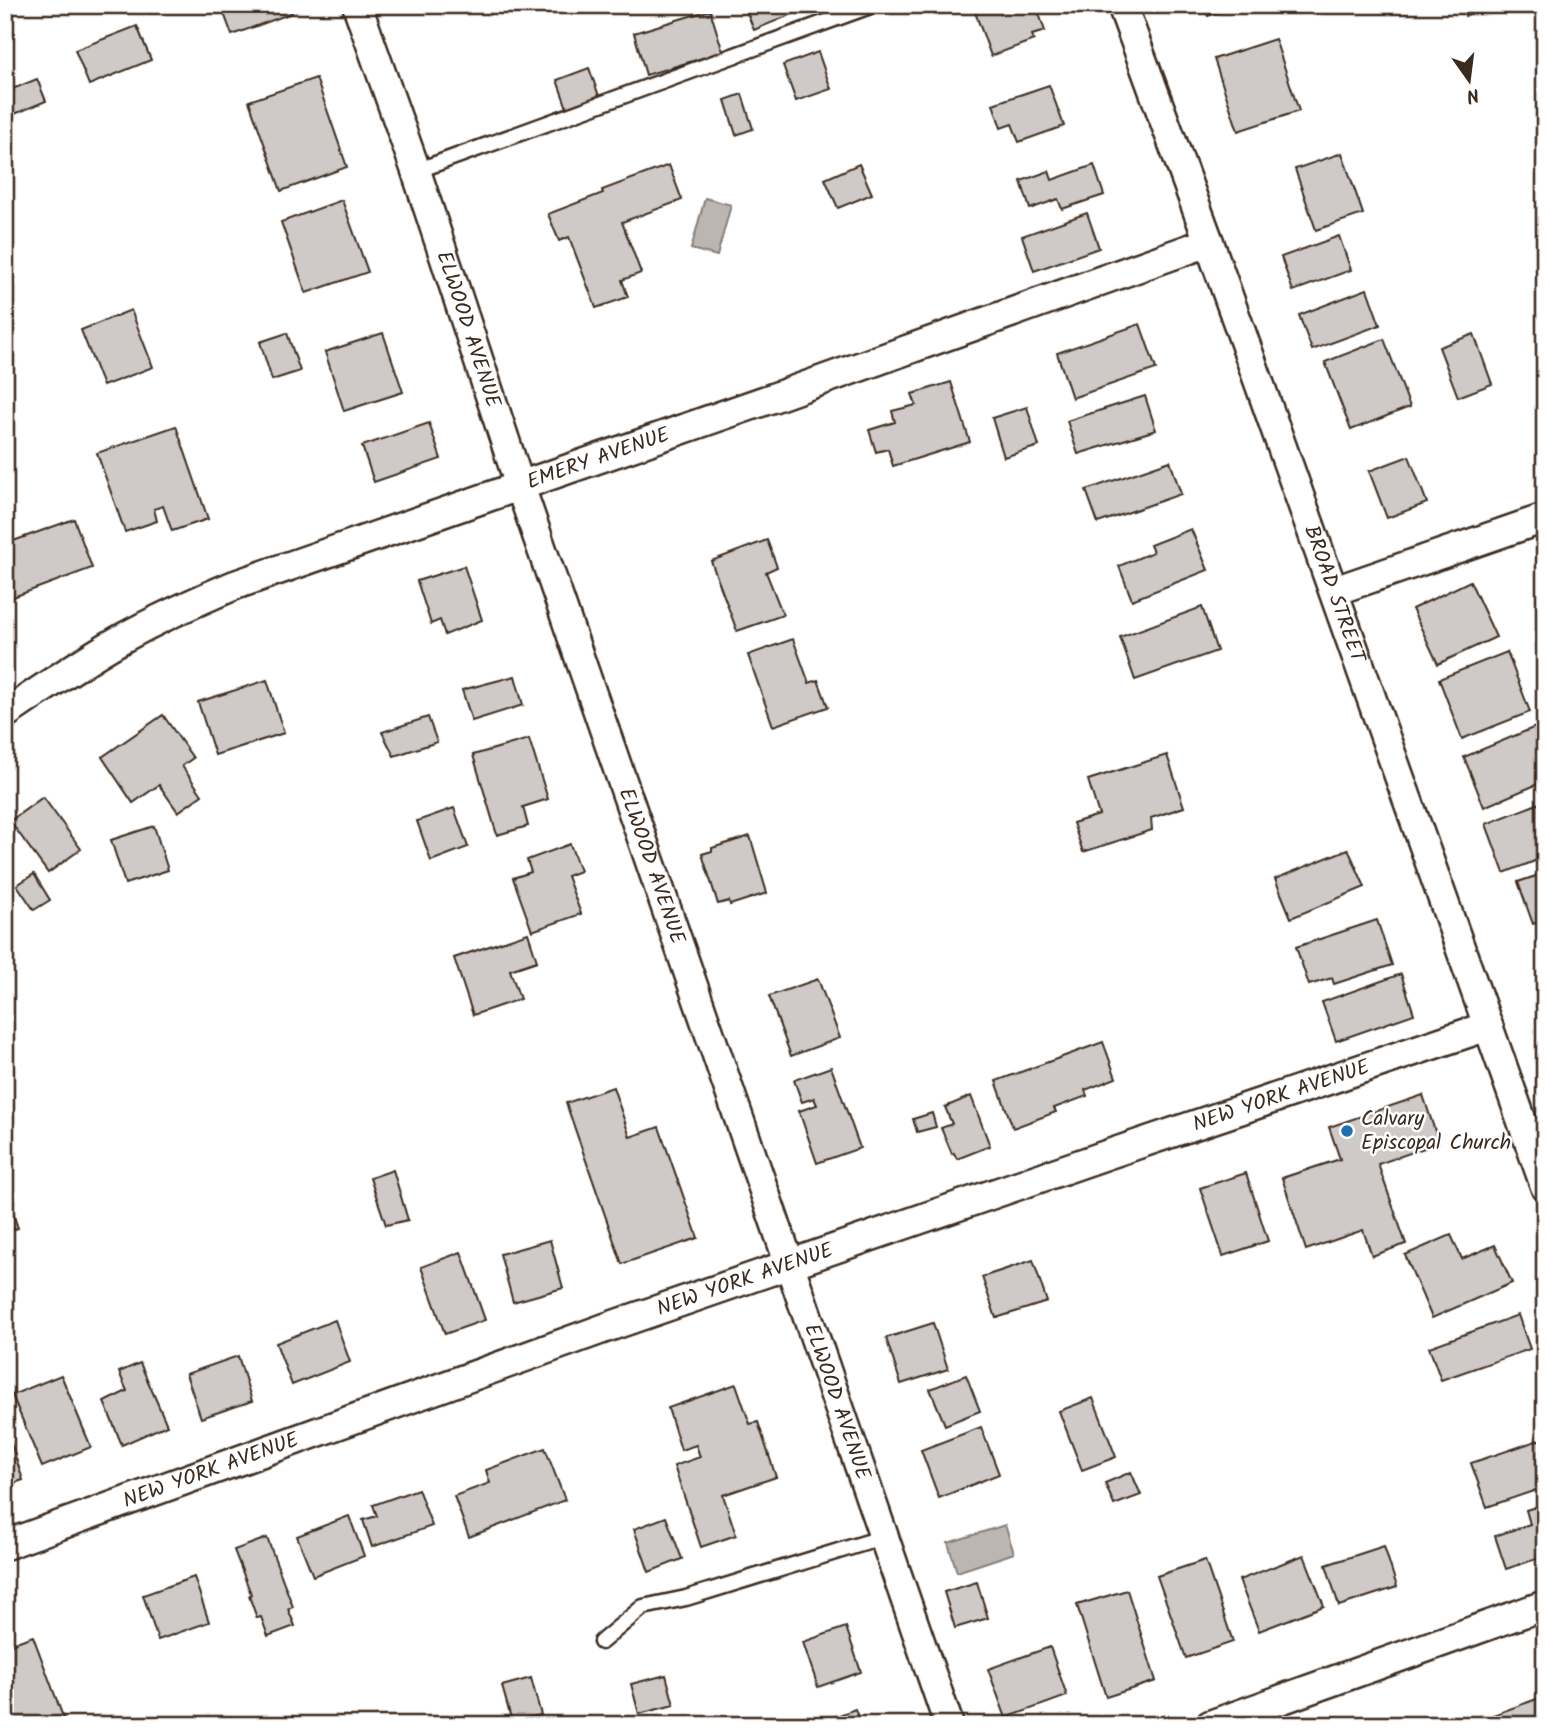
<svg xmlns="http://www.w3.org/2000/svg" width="1550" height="1730" font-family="Kalam,sans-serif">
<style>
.water{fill:#bcb6b3;stroke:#887e77;stroke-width:2}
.building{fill:#cfcac7;stroke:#3b2a1e;stroke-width:2}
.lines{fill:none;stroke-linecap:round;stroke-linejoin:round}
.lane-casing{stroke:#3b2a1e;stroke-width:19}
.street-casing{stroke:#3b2a1e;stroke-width:33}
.lane{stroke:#fff;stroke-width:14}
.street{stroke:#fff;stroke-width:28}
.poi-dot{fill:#1f6fb2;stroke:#fff;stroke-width:2.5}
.labels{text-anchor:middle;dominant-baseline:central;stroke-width:5;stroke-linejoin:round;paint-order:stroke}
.street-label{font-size:21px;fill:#3b2a1e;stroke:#fff}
.poi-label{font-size:21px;fill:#3b2a1e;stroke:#fff;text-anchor:start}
</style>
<rect width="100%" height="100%" fill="#fff"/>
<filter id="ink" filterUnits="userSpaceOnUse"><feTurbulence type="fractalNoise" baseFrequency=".0143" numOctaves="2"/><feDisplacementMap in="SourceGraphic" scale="14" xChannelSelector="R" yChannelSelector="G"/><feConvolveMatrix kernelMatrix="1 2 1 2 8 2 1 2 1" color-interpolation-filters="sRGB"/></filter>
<g filter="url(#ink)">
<g class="water">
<polygon points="705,198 731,205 717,256 691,249"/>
<polygon points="1005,1525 1014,1553 957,1572 948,1543"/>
</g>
<g class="building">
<polygon points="221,5 289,5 292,13 232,35"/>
<polygon points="744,5 792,5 795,13 754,30"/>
<polygon points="993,5 1036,5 1045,31 1032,35 1034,40 991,56 975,12"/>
<polygon points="1204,5 1240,5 1208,16"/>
<polygon points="1462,5 1497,5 1465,16"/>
<polygon points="710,10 723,52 646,75 634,33"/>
<polygon points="137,26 151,60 89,85 75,50"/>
<polygon points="1275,39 1299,111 1238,131 1214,59"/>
<polygon points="818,52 831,89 796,101 783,65"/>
<polygon points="589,68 599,96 567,108 557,80"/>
<polygon points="316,78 347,167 281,191 249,101"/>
<polygon points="37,79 46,101 5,118 5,92"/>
<polygon points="1049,85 1064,126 1019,142 1012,124 1001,128 993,104"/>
<polygon points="742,94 753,129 736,135 725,100"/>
<polygon points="1342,153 1363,214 1316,230 1295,169"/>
<polygon points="859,164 872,194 838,208 825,179"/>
<polygon points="669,165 682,200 622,222 641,273 622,280 628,297 596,308 569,237 559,241 548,214 603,193 602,190"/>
<polygon points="1094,165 1104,195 1062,209 1058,199 1030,209 1021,181 1049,171 1052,180"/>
<polygon points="342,200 368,272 306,293 281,222"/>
<polygon points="1087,213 1099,248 1034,271 1022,236"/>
<polygon points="1339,236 1351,270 1293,291 1281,257"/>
<polygon points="1367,289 1380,325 1312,350 1299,315"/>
<polygon points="131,310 153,367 103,386 81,330"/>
<polygon points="1140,324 1156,369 1072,398 1057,353"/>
<polygon points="287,333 300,371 272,380 260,342"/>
<polygon points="383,333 403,392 344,411 325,352"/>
<polygon points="1474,334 1492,384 1458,397 1439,347"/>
<polygon points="1384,339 1410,407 1351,430 1325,362"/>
<polygon points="951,382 970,442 893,466 888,449 876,452 869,430 895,422 892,411 916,405 912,394"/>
<polygon points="1145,396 1156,430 1078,454 1067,421"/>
<polygon points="1027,407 1039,446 1004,457 992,418"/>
<polygon points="429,423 441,459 374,482 362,446"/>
<polygon points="176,426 208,519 172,531 163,506 154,509 157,521 125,532 97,453"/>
<polygon points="1409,456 1427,503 1387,518 1369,471"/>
<polygon points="1170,461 1181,494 1098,523 1086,490"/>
<polygon points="74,519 92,568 5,600 5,544"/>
<polygon points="1191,529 1208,570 1132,600 1119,566 1153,552 1150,545"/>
<polygon points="767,540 777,567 766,572 783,615 737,631 711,561"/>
<polygon points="464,566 482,620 445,635 440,620 431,624 417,581"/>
<polygon points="1470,581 1496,637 1438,664 1412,609"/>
<polygon points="1202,607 1217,651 1135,680 1120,637"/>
<polygon points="793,639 809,683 818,680 828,707 773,726 748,655"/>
<polygon points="1507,652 1530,712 1462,739 1439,679"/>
<polygon points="515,676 523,705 472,721 462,690"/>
<polygon points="267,680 284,733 215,755 198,702"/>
<polygon points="163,715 193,758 182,766 202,795 178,812 159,785 133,803 102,757"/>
<polygon points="428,717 437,742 394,756 382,732"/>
<polygon points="1545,723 1545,781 1484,807 1464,757"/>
<polygon points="529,739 548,799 523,807 528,826 497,835 473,755"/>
<polygon points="1167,755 1184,807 1151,818 1152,830 1083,852 1073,823 1099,815 1088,780"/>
<polygon points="43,797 81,849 48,873 10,821"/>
<polygon points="1545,801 1545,857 1504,873 1486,824"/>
<polygon points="454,808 468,847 431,861 417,821"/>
<polygon points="154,826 168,870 125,884 111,840"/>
<polygon points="750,836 767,893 730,905 729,901 718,904 702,854 712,851 712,848"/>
<polygon points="570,844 580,871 567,876 581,914 532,931 513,878 531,872 527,860"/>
<polygon points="1348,849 1365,887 1291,918 1275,879"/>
<polygon points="1545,873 1545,919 1533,924 1518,882"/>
<polygon points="34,874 50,900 34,910 17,885"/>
<polygon points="1377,920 1392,965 1334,984 1332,978 1309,985 1296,947"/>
<polygon points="528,933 537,961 510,970 520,999 473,1015 454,958"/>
<polygon points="1401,974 1414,1014 1336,1041 1322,1002"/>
<polygon points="818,979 840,1038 791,1056 769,996"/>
<polygon points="1103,1042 1116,1078 1085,1090 1087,1096 1054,1108 1056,1112 1013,1128 996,1081"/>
<polygon points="831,1067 860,1148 817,1163 799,1111 817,1105 814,1098 802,1102 794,1080"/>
<polygon points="613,1087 630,1137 659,1127 698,1238 622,1264 566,1103"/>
<polygon points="1423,1095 1439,1143 1378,1164 1406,1244 1372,1256 1363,1230 1306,1250 1282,1178 1340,1159 1329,1127"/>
<polygon points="971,1096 990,1146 957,1159 954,1153 952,1154 941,1128 952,1124 945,1107"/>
<polygon points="932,1113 936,1127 917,1132 913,1119"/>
<polygon points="393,1170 408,1220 386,1225 370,1178"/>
<polygon points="1246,1173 1268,1241 1223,1256 1200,1188"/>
<polygon points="5,1191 18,1228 5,1232"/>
<polygon points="1451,1235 1462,1259 1495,1245 1512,1283 1432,1318 1405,1255"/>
<polygon points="550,1240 563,1288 513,1302 500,1254"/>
<polygon points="461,1252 485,1320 445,1334 421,1267"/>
<polygon points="1033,1260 1047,1302 996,1318 982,1277"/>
<polygon points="1518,1315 1530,1349 1441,1380 1429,1347"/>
<polygon points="335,1320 350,1362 292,1385 276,1343"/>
<polygon points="933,1323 948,1369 901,1384 886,1338"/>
<polygon points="238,1356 252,1401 201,1418 186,1374"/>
<polygon points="140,1363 167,1425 122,1445 104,1402 127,1391 119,1372"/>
<polygon points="61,1375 91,1447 42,1467 12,1395"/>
<polygon points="966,1375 980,1411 945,1425 930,1389"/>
<polygon points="736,1384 750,1424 758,1422 776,1477 723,1495 736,1535 701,1547 674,1466 700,1457 696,1445 681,1450 668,1408"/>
<polygon points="1093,1398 1116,1457 1082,1470 1059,1411"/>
<polygon points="5,1425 23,1480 5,1486"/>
<polygon points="981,1427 999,1474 939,1498 921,1450"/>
<polygon points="1545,1438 1545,1487 1487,1507 1471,1463"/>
<polygon points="545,1448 565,1500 469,1537 454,1496 490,1483 486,1470"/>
<polygon points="1131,1472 1141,1495 1114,1505 1105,1483"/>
<polygon points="418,1489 432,1526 372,1547 363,1520 377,1516 373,1505"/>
<polygon points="1545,1504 1545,1556 1506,1569 1495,1536 1530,1524 1526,1510"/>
<polygon points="349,1516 364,1556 313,1576 297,1536"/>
<polygon points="666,1517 682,1559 649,1572 634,1529"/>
<polygon points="267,1538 293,1607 288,1609 295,1626 268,1636 261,1617 257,1618 249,1596 251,1594 234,1550"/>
<polygon points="1384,1546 1397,1587 1339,1606 1326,1565"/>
<polygon points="1304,1555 1324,1606 1259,1631 1239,1580"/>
<polygon points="1205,1560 1233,1642 1186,1658 1157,1576"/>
<polygon points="194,1577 209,1622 158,1640 143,1595"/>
<polygon points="977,1582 988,1618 955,1628 944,1592"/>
<polygon points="1127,1590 1156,1681 1106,1697 1077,1605"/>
<polygon points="846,1627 861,1672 818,1687 803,1642"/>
<polygon points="33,1636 66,1725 16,1725 5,1695 5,1646"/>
<polygon points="1050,1647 1067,1696 1006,1718 988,1669"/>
<polygon points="666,1675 674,1705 639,1714 631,1684"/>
<polygon points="531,1678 541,1715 512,1722 502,1686"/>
<polygon points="1545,1696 1545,1725 1497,1725 1493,1715"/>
<polygon points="855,1709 861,1725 813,1725"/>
<polygon points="1446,1715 1450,1725 1420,1725"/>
</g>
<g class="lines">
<defs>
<g id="lane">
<polyline points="416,171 873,5"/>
<polyline points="601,1642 643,1607 686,1598 884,1537"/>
</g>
<g id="street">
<path id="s1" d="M357,5L416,171L520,486L949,1725"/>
<path id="s2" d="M1122,5L1209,242L1545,1186"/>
<polyline points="1334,591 1545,518"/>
<path id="s3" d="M5,714C44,688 82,661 123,638C159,618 197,601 235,585L778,396L1209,242"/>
<path id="s4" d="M5,1545L608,1327L1106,1155L1488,1026"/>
<polyline points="1210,1725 1545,1605"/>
</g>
</defs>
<use href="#lane" class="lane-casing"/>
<use href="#street" class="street-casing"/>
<use href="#lane" class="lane"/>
<use href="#street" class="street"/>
</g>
</g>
<circle class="poi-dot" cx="1347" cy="1131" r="7"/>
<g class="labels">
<g class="street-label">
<text stroke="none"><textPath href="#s1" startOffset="343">ELWOOD AVENUE</textPath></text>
<text stroke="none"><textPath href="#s3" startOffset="649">EMERY AVENUE</textPath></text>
<text stroke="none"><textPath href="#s2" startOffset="626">BROAD STREET</textPath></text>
<text stroke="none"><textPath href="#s1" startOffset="910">ELWOOD AVENUE</textPath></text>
<text stroke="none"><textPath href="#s4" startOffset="1353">NEW YORK AVENUE</textPath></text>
<text stroke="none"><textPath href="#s4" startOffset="786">NEW YORK AVENUE</textPath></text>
<text stroke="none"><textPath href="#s1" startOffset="1477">ELWOOD AVENUE</textPath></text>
<text stroke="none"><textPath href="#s4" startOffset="219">NEW YORK AVENUE</textPath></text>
</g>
<g class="poi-label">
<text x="1361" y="1119">Calvary<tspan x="1361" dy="24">Episcopal Church</tspan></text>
</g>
</g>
<rect width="1550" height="1730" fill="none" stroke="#fff" stroke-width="28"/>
<rect x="14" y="14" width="1522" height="1702" fill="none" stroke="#3b2a1e" stroke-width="2.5" filter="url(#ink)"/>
<g transform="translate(1469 80) rotate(166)" stroke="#ffffff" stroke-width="5" paint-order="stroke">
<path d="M0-5L12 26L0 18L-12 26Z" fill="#3b2a1e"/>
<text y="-10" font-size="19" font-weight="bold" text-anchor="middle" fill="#3b2a1e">N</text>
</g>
</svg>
